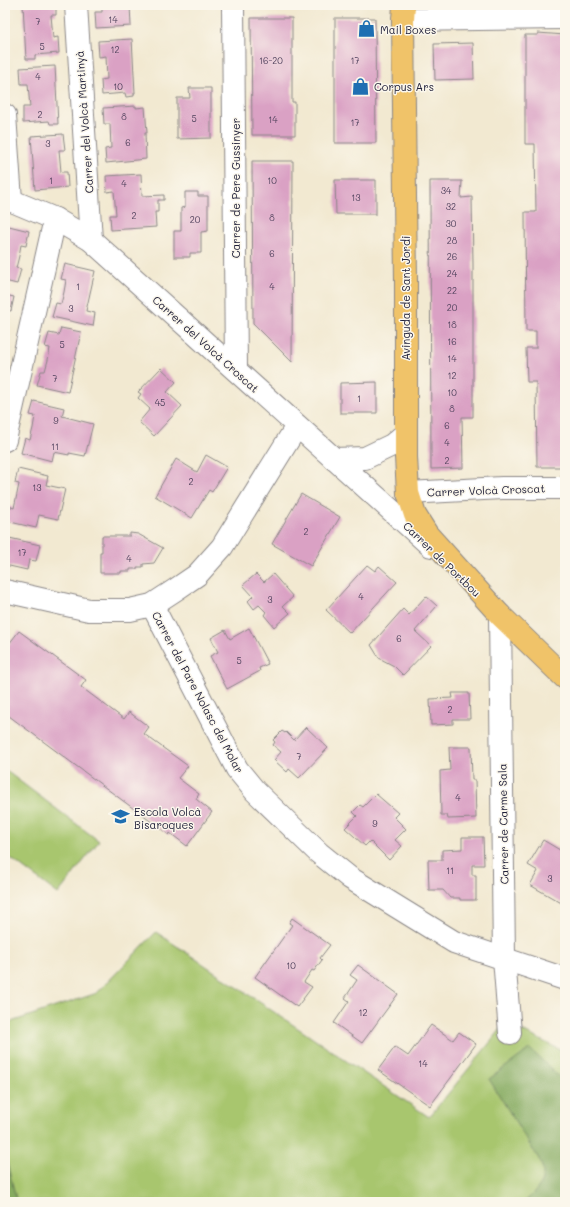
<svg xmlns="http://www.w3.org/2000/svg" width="570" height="1207" font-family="Mali,sans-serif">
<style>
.green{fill:#a8c66e;stroke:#657454}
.forest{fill:#86ab61;stroke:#54664e}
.building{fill:#daa1c4}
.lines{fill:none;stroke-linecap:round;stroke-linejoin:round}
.minor-casing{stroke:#8a8686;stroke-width:24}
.major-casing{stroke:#8a8686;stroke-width:24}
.minor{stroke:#fff;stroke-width:22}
.major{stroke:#f0c369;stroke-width:22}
.labels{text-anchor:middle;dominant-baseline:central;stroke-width:3;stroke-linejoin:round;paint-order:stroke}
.number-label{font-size:9px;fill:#50425d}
.poi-label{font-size:11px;fill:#22223b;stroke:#fbf7ec;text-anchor:start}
.street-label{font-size:11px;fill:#22223b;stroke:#fbf7ec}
</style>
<rect width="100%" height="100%" fill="#fbf7ec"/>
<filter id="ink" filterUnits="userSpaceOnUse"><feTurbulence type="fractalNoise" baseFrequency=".025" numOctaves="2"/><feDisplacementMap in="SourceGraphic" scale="8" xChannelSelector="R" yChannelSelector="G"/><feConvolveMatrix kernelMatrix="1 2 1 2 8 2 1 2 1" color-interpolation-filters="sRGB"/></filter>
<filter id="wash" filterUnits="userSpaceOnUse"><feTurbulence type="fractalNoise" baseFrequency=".012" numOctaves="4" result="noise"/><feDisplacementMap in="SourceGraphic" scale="16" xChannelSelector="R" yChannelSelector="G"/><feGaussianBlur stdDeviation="0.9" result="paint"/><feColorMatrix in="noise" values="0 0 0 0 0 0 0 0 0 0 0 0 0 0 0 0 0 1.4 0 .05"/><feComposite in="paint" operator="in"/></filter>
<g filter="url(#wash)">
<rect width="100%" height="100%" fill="#f2e9d1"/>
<g class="green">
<polygon points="5,770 99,841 58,894 5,854"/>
<polygon points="156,932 429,1117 506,1023 565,1052 565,1202 5,1202 5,1015 8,1023 97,993"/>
</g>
<g class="forest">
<path d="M530,1049L565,1082V1202H524C544,1186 550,1172 533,1150L489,1079Z"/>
<polygon points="5,1155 17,1202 5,1202"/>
</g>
<g id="blocks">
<g class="building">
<polygon points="23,5 56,5 56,15 51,15 53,38 58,37 59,53 35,55 35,59 26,59"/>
<polygon points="102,5 130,5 131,26 96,28 95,12 102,12"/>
<polygon points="251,18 292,18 292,102 295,102 295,135 252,135"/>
<polygon points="335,18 375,18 376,143 335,143"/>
<polygon points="538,33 565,35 565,467 537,467 536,382 527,382 526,348 536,348 536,331 526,331 525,212 536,212 535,144 525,144 525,35 538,35"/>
<polygon points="132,39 135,93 134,93 134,96 126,97 125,93 102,95 101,80 107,79 106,56 99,57 98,41"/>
<polygon points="473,43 474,79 435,80 434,44"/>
<polygon points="55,66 58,124 50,124 49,121 23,123 23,107 30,107 29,96 28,84 21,84 20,68"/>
<polygon points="189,88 211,88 211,138 177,139 177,98 190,98"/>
<polygon points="136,106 136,108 145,107 147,133 145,133 146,159 106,163 105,149 111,148 110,124 104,124 103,108"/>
<polygon points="63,134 65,150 59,150 61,172 67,172 68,187 35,190 31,136"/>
<polygon points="252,161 293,161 292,362 253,323"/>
<polygon points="141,174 142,196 164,195 164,200 158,200 158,212 155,212 156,227 111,230 110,215 116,215 114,191 107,192 106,176"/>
<polygon points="335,180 376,180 376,214 336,214"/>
<polygon points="430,181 462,181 461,198 472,197 473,265 473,417 462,417 463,468 431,469"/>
<polygon points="185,192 198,192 198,196 208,196 208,231 201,232 201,253 190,253 190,257 174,257 174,231 181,231 181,208 185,207"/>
<polygon points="5,225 29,231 26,246 21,245 19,256 16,268 21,269 17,284 5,281"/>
<polygon points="65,264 95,271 86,311 95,313 93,326 52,317 56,303 61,304 64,292 66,280 61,279"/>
<polygon points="5,295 14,297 11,311 6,310 6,313"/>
<polygon points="61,328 81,332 68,392 37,385 41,371 45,371 48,360 50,348 45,347 49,333 59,335"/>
<polygon points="161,368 176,382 167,392 182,406 154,436 139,422 150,409 138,398 141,394 138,392"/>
<polygon points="377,382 377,413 340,413 340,383"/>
<polygon points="34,401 64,408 62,416 93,424 85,456 69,453 69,455 54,452 52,461 21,453 25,438 30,440 33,428 35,416 30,415"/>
<polygon points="206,455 227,467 212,492 209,490 192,518 155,496 176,459 197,472"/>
<polygon points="18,469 48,476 46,485 65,489 58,519 39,515 36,528 6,521 9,506 14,508 17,494 19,484 15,483"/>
<polygon points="301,494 340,517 311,566 272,544"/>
<polygon points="130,533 138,534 163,548 154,563 143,564 143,567 137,567 137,569 130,569 130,571 121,571 121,573 100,573 100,552 102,552 102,536 130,536"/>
<polygon points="5,537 40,545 36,561 29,560 27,570 5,565"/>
<polygon points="367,565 375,571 379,566 397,582 350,633 326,610"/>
<polygon points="256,574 264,582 273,574 293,597 283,606 290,613 274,627 264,615 266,612 259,605 254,609 248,601 253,596 243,585"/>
<polygon points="426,596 437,606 415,631 431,646 403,675 394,666 379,658 371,645 403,609 409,615"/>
<polygon points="249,628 268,664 259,668 260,671 227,689 210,656 218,652 211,638 225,630 230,639"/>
<polygon points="19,631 86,680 81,687 124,719 129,712 149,727 144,734 188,766 178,778 199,794 196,799 212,812 187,846 170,833 169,835 5,713 5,649"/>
<polygon points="452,693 469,693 470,719 453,719 453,724 431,725 430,699 453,698"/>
<polygon points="306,727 328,748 299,778 289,769 287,772 274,760 281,752 273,745 275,742 273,740 282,731 285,733 286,732 294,740"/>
<polygon points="449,747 471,747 472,780 475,780 476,818 448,819 447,815 441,815 440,771 450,770"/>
<polygon points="376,794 398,813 394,817 406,829 395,840 402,846 389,860 370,841 365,846 345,828 357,816 353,812 360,805 363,807"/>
<polygon points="462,837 483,837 484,865 472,865 472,875 476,875 476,900 460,900 460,898 450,898 443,890 429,890 428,860 442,860 442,850 462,849"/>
<polygon points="543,840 565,853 565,905 530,885 538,871 528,865"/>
<polygon points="292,918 330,945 320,958 322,960 314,971 312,970 304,982 312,987 297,1007 255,977 292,925 289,923"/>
<polygon points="358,965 398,994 362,1043 334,1023 349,1001 345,998 357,980 350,975"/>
<polygon points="431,1025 453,1040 459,1032 476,1044 430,1106 378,1070 395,1047 408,1056"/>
</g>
</g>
</g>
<g filter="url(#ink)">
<use href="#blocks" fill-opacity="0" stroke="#8a8686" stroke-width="1"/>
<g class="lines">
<defs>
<g id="minor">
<polyline points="76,5 91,240"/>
<polyline points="233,5 236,370"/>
<polyline points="403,20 565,18"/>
<polyline points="5,115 11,200"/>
<polyline points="5,198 55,219 91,240 431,546"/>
<polyline points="5,440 55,219"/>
<polyline points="334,459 365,458 392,445 406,433"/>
<polyline points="408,493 502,488 565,488"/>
<polyline points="5,591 89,610 130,610 152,605 175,590 197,575 222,547 297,426"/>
<polyline points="152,605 237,769 255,791 319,853 350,878 454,942 565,979"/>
<polyline points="500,615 504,958 510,1033"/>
</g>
<polyline id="major" points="404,5 403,20 406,282 406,457 408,493 415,515 427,534 500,615 565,678"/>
</defs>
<use href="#minor" class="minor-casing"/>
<use href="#major" class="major-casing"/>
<use href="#minor" class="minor"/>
<use href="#major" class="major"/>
</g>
</g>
<defs>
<symbol id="shop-bare" viewBox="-9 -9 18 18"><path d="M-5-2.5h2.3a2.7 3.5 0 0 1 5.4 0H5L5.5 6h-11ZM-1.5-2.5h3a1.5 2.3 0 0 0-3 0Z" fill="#1f6fb2" stroke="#fbf7ec" stroke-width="2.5" paint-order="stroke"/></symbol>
<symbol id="school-bare" viewBox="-9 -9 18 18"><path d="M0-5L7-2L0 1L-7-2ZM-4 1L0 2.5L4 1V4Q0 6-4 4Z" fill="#1f6fb2" stroke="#fbf7ec" stroke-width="2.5" paint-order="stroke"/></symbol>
</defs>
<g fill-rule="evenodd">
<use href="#shop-bare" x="354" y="16" width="25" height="25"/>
<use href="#shop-bare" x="348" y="74" width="25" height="25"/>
<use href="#school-bare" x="108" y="804" width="25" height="25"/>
</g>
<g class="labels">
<g class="number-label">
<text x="113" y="19">14</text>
<text x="38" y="21">7</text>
<text x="42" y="46">5</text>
<text x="115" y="49">12</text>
<text x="271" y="60">16-20</text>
<text x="355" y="60">17</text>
<text x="38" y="76">4</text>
<text x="118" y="86">10</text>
<text x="40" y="114">2</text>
<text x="124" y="116">8</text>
<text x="194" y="118">5</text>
<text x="273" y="119">14</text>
<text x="355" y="122">17</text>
<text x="128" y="142">6</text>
<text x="48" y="143">3</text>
<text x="51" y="180">1</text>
<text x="272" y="180">10</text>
<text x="124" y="183">4</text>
<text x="446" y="190">34</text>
<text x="356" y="197">13</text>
<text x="451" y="206">32</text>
<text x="134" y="215">2</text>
<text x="272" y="217">8</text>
<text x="195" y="219">20</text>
<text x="451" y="223">30</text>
<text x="452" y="240">28</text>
<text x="272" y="253">6</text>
<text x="452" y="256">26</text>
<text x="452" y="273">24</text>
<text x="78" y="286">1</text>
<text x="272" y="286">4</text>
<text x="452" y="290">22</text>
<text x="452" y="307">20</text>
<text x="71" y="308">3</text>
<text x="452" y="324">18</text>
<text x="452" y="341">16</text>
<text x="62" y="344">5</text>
<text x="452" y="358">14</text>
<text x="452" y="375">12</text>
<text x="55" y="378">7</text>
<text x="452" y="392">10</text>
<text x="359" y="398">1</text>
<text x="160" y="402">45</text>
<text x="452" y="408">8</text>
<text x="56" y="420">9</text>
<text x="447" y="425">6</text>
<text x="447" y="442">4</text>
<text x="55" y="446">11</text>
<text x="447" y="460">2</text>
<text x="191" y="481">2</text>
<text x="37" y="487">13</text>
<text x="306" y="531">2</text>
<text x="22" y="552">17</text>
<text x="129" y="558">4</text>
<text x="361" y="596">4</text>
<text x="270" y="599">3</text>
<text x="399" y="638">6</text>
<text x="239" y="660">5</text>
<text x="450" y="709">2</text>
<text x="299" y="756">7</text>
<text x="458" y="797">4</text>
<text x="375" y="823">9</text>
<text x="450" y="870">11</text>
<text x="550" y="878">3</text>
<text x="291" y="965">10</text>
<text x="363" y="1012">12</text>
<text x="423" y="1063">14</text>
</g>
<g class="poi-label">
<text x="380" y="29">Mail Boxes</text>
<text x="374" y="86">Corpus Ars</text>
<text x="134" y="811">Escola Volcà<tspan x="134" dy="13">Bisaroques</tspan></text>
</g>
<g class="street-label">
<text transform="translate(84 122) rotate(-94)">Carrer del Volcà Martinyà</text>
<text transform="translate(235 188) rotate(-90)">Carrer de Pere Gussinyer</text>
<text transform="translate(405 298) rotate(-90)">Avinguda de Sant Jordi</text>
<text transform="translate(206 344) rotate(42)">Carrer del Volcà Croscat</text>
<text transform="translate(486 490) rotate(-2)">Carrer Volcà Croscat</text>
<text transform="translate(442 559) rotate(44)">Carrer de Portbou</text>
<text transform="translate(198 692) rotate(62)">Carrer del Pare Nolasc del Molar</text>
<text transform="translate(503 824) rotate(-91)">Carrer de Carme Sala</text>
</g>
</g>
<rect width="570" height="1207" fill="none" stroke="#fbf7ec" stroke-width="20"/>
</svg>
